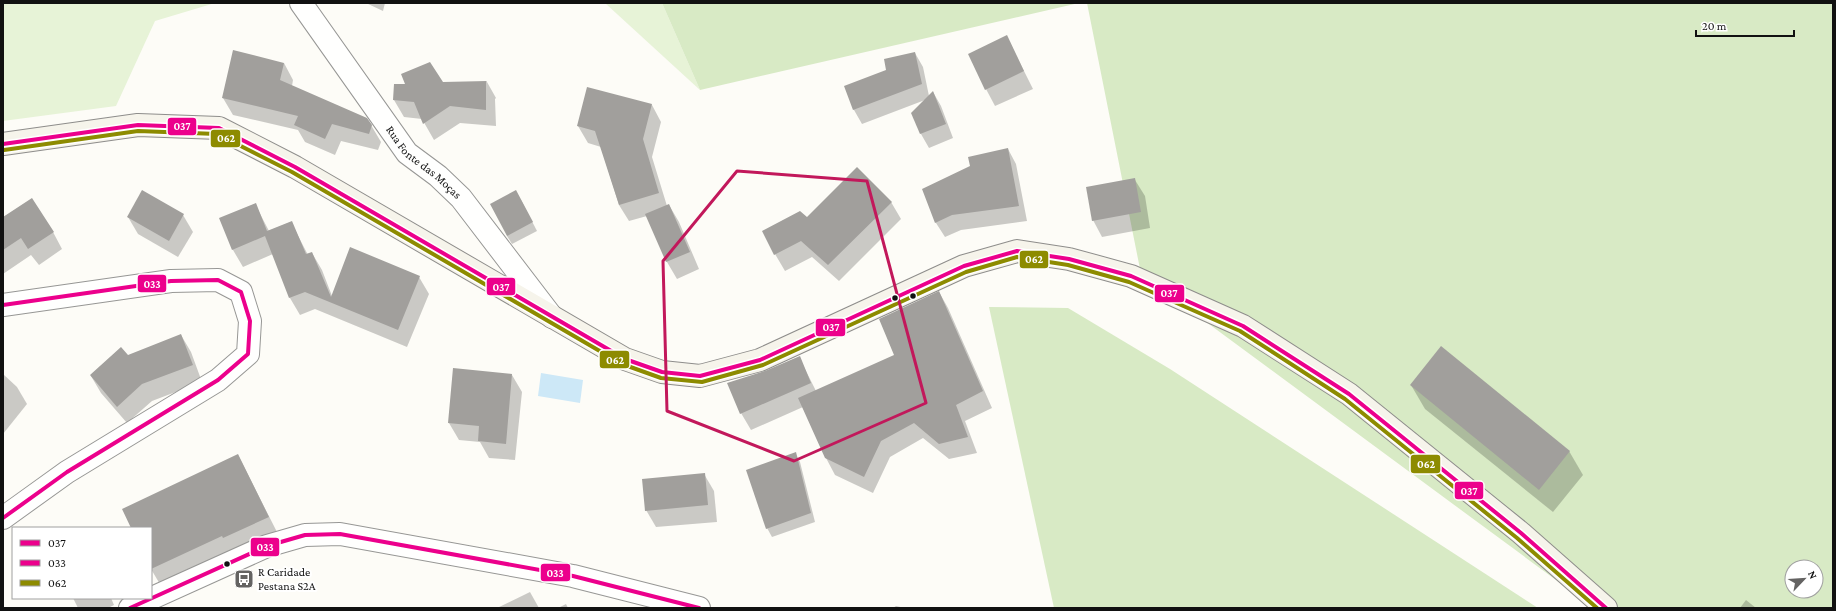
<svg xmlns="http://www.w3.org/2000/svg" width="1836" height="611" font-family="'Crimson Pro',serif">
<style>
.green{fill:#e7f3d7}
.forest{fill:#d8eac5;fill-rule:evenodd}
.water{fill:#cde8f7}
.shadow{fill:#0003}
.building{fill:#a19f9c}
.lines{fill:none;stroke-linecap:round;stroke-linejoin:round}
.street-casing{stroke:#979795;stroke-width:24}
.secondary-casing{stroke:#8e8d8b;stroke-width:24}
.street{stroke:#fffffe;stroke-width:22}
.secondary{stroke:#f6f4eb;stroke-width:22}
.bus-1-casing{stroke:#fff;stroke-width:7}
.bus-2-casing{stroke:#fff;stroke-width:7}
.bus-3-casing{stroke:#fff;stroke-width:7}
.bus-1{stroke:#ec008c;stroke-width:4}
.bus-2{stroke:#ec008c;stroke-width:4}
.bus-3{stroke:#8d8b00;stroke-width:4}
.marked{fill:none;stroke:#c2185b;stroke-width:3;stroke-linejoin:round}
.bus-dot{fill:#111;stroke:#fff;stroke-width:1.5}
.labels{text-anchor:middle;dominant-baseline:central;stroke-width:4;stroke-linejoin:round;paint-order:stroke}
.street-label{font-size:12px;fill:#111;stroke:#fff}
.poi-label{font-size:12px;fill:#111;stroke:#fff;text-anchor:start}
.line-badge{stroke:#fff;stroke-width:1.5}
.badge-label{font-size:11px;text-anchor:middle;font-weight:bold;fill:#fff}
</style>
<rect width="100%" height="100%" fill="#fdfcf7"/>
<g class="green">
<polygon points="3,3 215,3 155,21 116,106 3,121"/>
<polygon points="605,3 662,3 700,90"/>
</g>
<g class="forest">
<polygon points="662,3 1079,3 700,90"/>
<path d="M1087,3H1833V608H1594L1141,274ZM1792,567H1816V591H1792Z"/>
<polygon points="989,307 1068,308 1170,369 1538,608 1054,608"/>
</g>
<polygon class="water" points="541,373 583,380 580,403 538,396"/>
<g class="shadow">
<polygon points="366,3 385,3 383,11"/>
<polygon points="1007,37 1033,89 995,106 986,89"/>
<polygon points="915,53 923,67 929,96 933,92 941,106 953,138 929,148 921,134 913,113 925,100 862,124 854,110 845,87 887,71"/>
<polygon points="284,63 293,80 292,86 371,125 381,142 378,150 341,141 335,155 305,142 298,130 233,115 223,98"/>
<polygon points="487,82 496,98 495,99 496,126 460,123 434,140 422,119 404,117 394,100 443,83"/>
<polygon points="652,105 661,122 652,157 667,206 669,205 679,222 699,269 677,279 667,262 647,216 629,221 619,205 601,147 588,143 578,126"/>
<polygon points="1008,149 1016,164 1027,221 961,230 945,237 936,223 924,189"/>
<polygon points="1135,180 1145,196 1150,228 1102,237 1093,220"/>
<polygon points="521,200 537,231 512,244 507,236"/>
<polygon points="891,202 901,219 839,281 812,257 785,271 775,254 807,218"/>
<polygon points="255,204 269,231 291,222 308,255 312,253 322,270 332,296 419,277 429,294 407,347 315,309 300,315 290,298 273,254 243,267 233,250 220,219"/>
<polygon points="183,215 193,232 178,257 138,234 128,217"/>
<polygon points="3,218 53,232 62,249 39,265 31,255 3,274"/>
<polygon points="939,292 948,308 992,408 965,421 977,453 949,459 923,438 890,457 873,493 835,475 826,458 803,407 751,430 741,413 765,372 799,357 816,391 895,356"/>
<polygon points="181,335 191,352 202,382 152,401 127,423 101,393 91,376"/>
<polygon points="3,374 17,387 27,404 3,434"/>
<polygon points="512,375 522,392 515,460 489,458 480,442 459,440 449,423"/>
<polygon points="1411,385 1569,451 1583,475 1553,512 1425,409"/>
<polygon points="795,453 800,462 815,522 772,537 767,528"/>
<polygon points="238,455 278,534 161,586 151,569 151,528 132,528"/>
<polygon points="704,474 714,491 717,522 656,527 646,510"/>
<polygon points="530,592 539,608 497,608"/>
<polygon points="73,598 111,598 114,605 108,608 78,608"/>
<polygon points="1746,600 1756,608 1740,608"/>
<polygon points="566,604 568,608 558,608"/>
<polygon points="896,606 905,608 893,608"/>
</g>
<g class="building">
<polygon points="1007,35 1024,71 985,90 968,54"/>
<polygon points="233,50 284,63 280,80 367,118 372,125 369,134 332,124 325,139 294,125 298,116 222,98"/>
<polygon points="915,52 922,84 853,110 844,86 886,70 884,59"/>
<polygon points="430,62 443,82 487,81 486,82 486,110 450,106 423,124 414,102 393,100 394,84 405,84 401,74"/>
<polygon points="587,87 652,104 643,139 659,193 619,205 595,131 577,126"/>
<polygon points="933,91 946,124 920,134 911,113"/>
<polygon points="1008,148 1019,206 952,215 935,223 922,189 970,166 968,157"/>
<polygon points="857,167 892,202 828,265 801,241 774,255 762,231 800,211 807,217"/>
<polygon points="1135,178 1141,212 1092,221 1086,187"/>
<polygon points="142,190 184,214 169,241 127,217"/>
<polygon points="516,190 533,222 507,236 490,204"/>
<polygon points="32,198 54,232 28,249 21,238 3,250 3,217"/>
<polygon points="256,203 267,231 292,221 306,254 312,252 331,297 350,247 420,276 398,330 305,292 289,298 265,236 232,250 219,218"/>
<polygon points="669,204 690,252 666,262 645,214"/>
<polygon points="939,291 983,391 956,405 968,437 939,444 914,423 881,441 864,477 825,458 798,398 894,355 879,319"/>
<polygon points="181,334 193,365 142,384 117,407 90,375 121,347 128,355"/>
<polygon points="1441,346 1570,451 1539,490 1410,385"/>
<polygon points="800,356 811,383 740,414 727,383 765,371"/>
<polygon points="453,368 512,374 506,444 478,441 479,426 448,423"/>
<polygon points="796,452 811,513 766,529 746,470"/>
<polygon points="238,454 269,517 223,538 222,536 151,569 151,528 131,528 122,509"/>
<polygon points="705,473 708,505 645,511 642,479"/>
</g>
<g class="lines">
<defs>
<g id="street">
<path id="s1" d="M301,3L407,153L438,176L461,198L552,317"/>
<polyline points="3,305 171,281 218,280 241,292 250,321 248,354 218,380 67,472 3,518"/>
<polyline points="130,608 267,546 305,535 340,534 573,576 699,608"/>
</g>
<polyline id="secondary" points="3,144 138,125 219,128 295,167 625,359 662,372 700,376 760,360 964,266 1017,251 1069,259 1131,276 1243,326 1349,394 1521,533 1606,608"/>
</defs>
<use href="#street" class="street-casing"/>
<use href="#secondary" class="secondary-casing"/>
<use href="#street" class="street"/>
<use href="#secondary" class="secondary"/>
<defs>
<polyline id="bus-1" points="3,144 138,125 219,128 295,167 625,359 662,372 700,376 760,360 964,266 1017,251 1069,259 1131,276 1243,326 1349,394 1521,533 1606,608"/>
<g id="bus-2">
<polyline points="3,305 171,281 218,280 241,292 250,321 248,354 218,380 67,472 3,518"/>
<polyline points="130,608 267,546 305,535 340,534 573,576 699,608"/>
</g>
<polyline id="bus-3" points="4,150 138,131 217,134 292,172 622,364 661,378 702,382 763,365 966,272 1017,257 1068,265 1129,282 1240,331 1345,399 1517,538 1597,608"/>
</defs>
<use href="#bus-1" class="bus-1-casing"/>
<use href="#bus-2" class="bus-2-casing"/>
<use href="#bus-3" class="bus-3-casing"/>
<use href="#bus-1" class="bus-1"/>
<use href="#bus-2" class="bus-2"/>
<use href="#bus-3" class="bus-3"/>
</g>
<path class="marked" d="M737,171L867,181L926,403L794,461L667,411L663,261Z"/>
<defs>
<symbol id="bus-square" viewBox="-11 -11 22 22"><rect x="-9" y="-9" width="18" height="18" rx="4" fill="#646362" stroke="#fff"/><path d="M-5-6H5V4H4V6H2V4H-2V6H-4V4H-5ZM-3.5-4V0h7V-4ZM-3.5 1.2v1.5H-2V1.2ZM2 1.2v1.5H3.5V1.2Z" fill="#fff"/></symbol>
</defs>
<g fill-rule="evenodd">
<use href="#bus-square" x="233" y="568" width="22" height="22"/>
</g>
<g class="bus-dot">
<circle cx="913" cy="296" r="3.5"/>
<circle cx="895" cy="298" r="3.5"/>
<circle cx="227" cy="564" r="3.5"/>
</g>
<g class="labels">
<g class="street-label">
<text stroke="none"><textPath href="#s1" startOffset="202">Rua Fonte das Moças</textPath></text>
</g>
<g class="poi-label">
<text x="258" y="572">R Caridade<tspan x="258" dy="14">Pestana S2A</tspan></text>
</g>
</g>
<g class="line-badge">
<rect x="167" y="117" width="30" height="19" rx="4" fill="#ec008c"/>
<rect x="210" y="129" width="31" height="19" rx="4" fill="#8d8b00"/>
<rect x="1019" y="250" width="30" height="19" rx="4" fill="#8d8b00"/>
<rect x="137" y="274" width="30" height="19" rx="4" fill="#ec008c"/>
<rect x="486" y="277" width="30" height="19" rx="4" fill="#ec008c"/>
<rect x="1154" y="284" width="31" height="19" rx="4" fill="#ec008c"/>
<rect x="815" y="318" width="31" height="19" rx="4" fill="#ec008c"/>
<rect x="599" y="350" width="31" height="19" rx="4" fill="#8d8b00"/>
<rect x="1410" y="454" width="31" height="20" rx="4" fill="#8d8b00"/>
<rect x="1454" y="481" width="30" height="19" rx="4" fill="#ec008c"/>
<rect x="250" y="537" width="30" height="20" rx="4" fill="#ec008c"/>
<rect x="540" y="563" width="31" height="19" rx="4" fill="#ec008c"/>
</g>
<g class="badge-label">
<text x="182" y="130">037</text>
<text x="226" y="142">062</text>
<text x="1034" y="263">062</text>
<text x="152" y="288">033</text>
<text x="501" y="291">037</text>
<text x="1169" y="297">037</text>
<text x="831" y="331">037</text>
<text x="615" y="364">062</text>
<text x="1426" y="468">062</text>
<text x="1469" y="495">037</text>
<text x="265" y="551">033</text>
<text x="555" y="577">033</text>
</g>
<rect width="1836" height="611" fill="none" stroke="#111111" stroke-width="8"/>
<rect x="12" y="527" width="140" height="72" fill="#ffffff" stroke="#a0a0a0"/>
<rect x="20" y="540" width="20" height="6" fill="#ec008c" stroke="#a0a0a0"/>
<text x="48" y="547" font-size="12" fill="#111111">037</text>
<rect x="20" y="560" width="20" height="6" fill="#ec008c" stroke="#a0a0a0"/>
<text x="48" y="567" font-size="12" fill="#111111">033</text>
<rect x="20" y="580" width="20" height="6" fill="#8d8b00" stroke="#a0a0a0"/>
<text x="48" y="587" font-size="12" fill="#111111">062</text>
<g transform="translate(1804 579) rotate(65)"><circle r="19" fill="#ffffff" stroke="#a0a0a0"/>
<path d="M0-3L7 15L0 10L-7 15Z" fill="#646362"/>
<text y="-6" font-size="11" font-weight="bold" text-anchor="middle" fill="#111111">N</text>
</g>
<path d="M1696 30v6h98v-6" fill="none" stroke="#111111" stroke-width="2"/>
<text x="1702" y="30" font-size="12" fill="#111111" stroke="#ffffff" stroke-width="3" paint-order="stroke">20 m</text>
</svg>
